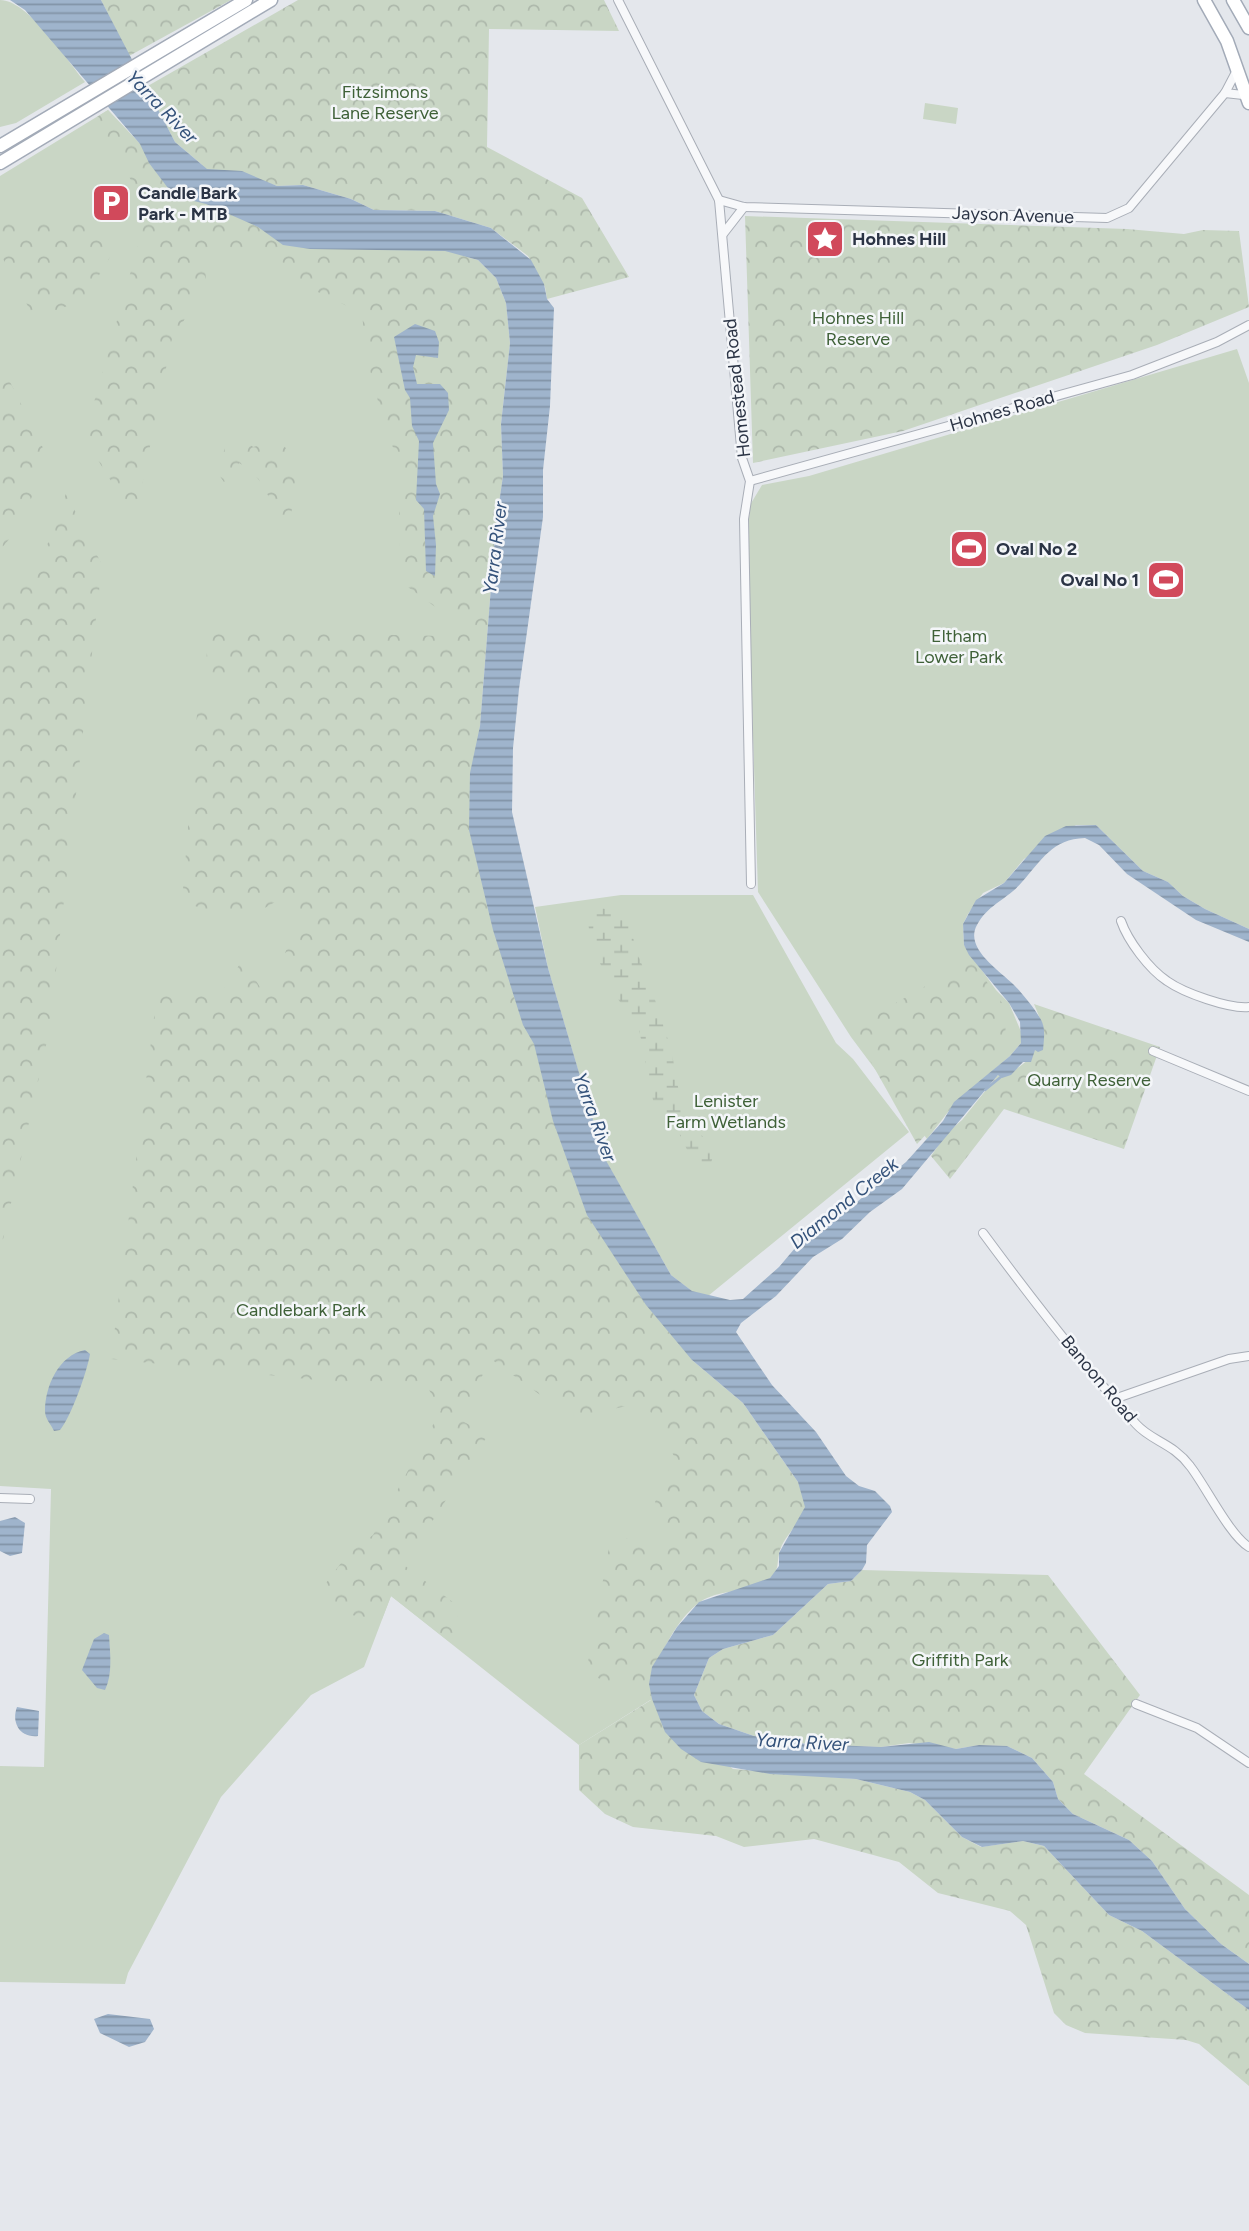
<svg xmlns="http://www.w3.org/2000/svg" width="1249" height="2231" font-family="Figtree,sans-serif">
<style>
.green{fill:#c9d6c5}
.forest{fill:url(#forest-crowns)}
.wetland{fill:url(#wetland-marsh)}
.water{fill:url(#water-rules)}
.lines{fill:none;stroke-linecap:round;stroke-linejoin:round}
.stream{stroke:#9fb4cc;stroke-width:2.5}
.minor-casing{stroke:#a9aeb7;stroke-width:10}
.primary-casing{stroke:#a3abb8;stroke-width:15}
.minor{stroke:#f7f8fa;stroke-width:8}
.primary{stroke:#fff;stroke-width:12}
.labels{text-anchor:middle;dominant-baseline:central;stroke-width:5;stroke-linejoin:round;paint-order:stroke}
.park-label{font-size:18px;fill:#3f6138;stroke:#f4f6f9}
.poi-label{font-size:18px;font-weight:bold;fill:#2b3445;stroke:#f4f6f9;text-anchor:start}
.street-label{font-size:18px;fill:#2b3445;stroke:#f4f6f9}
.water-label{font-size:19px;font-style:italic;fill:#34527a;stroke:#f4f6f9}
</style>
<defs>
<pattern id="forest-crowns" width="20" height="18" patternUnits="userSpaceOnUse" patternTransform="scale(1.75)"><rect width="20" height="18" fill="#c9d6c5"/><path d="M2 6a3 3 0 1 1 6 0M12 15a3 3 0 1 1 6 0" fill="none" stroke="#adb8ab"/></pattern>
<pattern id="wetland-marsh" width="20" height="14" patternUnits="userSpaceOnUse" patternTransform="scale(1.75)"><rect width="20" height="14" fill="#c9d6c5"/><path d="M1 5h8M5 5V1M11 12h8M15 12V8" fill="none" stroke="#adb8ab"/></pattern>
<pattern id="water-rules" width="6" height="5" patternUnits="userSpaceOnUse" patternTransform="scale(1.75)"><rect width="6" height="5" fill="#9fb4cc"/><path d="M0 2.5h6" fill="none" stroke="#8293a7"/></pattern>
</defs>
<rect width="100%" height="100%" fill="#e4e7ec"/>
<g class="green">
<path d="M0,0C28,0 67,60 85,82L16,123L0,127Z"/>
<polygon points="925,103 958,108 956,124 923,119"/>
<polygon points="108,110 140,144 468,255 483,882 692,1360 652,1699 579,1745 391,1596 364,1667 311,1695 221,1797 128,1973 125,1984 0,1982 0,1766 44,1767 51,1489 0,1486 0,176"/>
<polygon points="1237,349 1249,383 1249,929 1205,909 1183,896 1168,882 1143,871 1096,825 1076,825 1024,859 1004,883 983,893 968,914 963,924 964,945 996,990 1009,1003 1022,1034 1021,1043 1010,1056 955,1103 927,1139 851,1037 758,892 747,547 750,505 762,485 809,476"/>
<polygon points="621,895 753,895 836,1043 853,1059 909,1132 708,1296 693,1292 671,1275 604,1158 548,968 535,907"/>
</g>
<g class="forest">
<polygon points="101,0 231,0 129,56"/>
<polygon points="298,0 604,0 619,31 489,29 487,147 582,198 629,277 547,299 545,287 528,256 491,228 435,211 374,210 351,199 303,185 277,186 236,172 207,169 175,142 146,87"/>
<path d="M108,110L140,144L149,163L174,196L206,204L258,227L283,245L310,249L445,251L478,260L496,278L506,303L510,343L501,424L503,476L496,524L480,726L470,773L469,830L493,930L523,1025L534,1044L587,1215L646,1305L692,1360L743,1403L798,1482C802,1489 807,1499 805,1507C801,1524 782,1537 779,1554C777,1563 779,1571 770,1578C752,1594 720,1588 700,1602C675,1619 641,1680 657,1709L733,1769L856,1779L910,1792L925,1800L962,1837L981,1847L1023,1841L1044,1846L1109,1915L1142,1931L1249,2010V2086L1199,2044L1186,2040L1085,2033L1066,2025L1054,2013L1026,1925L1010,1911L938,1893L899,1862L814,1839L744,1847L716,1836L633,1827L605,1814L579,1790V1745L651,1700L586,1673L610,1542L646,1535L663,1553L666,1536L655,1502L675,1458L645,1402L572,1418L491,1359L467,1405L455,1417L488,1435L404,1565L458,1606L456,1634L451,1643L391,1596L382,1619L335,1613L326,1583L347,1555L373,1535L441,1410L426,1385L336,1382L111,1359L158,986L220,995L243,959L261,989L299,971L285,953L298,924L280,899L243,921L182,902L198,702L245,709L252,683L205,673L209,631L444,636L471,633L401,582L399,513L403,461L388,440L366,355L362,313L299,283C282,244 251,262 217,251L204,260L208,298L197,300L172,339L135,519L84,438L146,217L141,199L97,117Z"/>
<polygon points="745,216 1127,229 1184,234 1203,230 1239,231 1249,307 1157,345 903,431 753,463"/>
<polygon points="0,222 101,225 113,252 84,300 34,318 0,253"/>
<polygon points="6,374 46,454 23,523 0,550 0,377"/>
<path d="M244,437L253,447L279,440L300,465L289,525L278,530C273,503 264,476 239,463L237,474L224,482L219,475L225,446Z"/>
<polygon points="66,493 102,565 49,1032 0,1253 0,604 52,538"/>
<polygon points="971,960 1005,1007 1006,1050 917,1144 852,1028"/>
<polygon points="1034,1004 1160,1047 1124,1149 1004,1109 950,1179 931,1156 947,1133 962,1120 998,1075 1019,1067 1032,1057 1043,1026"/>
<polygon points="862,1570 1048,1575 1140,1695 1084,1774 1249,1895 1249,1964 1221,1944 1185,1909 1152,1861 1129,1840 1073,1814 1058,1799 1053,1782 1032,1758 1007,1746 979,1745 956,1749 909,1743 881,1747 807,1744 754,1736 719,1724 702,1711 694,1695 709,1658 723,1649 773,1635 828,1584 851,1581"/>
</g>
<path class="wetland" d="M600,908C611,910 622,911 628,921C633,929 633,943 637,952C658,1007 679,1059 681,1119L700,1133L714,1152L710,1167L695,1166L674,1123L661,1120L655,1110L639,1029L613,992L591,943L588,922Z"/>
<g class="water">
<path d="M10,0H101L175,142L207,169L242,171L277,186L303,185L351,199L374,210L435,211L491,228L531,260L544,284L547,299L554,308L550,406L543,470V517L519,689L513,748L512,812L548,968L604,1157L671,1275L692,1291L730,1300L743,1299L779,1267L801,1241L836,1219L906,1162L943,1121L954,1102L1010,1056L1021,1043L1020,1022L1009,1003L969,955L964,945L963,924L976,900L1004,883L1045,836L1066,826L1096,825L1143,871L1168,882L1183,896L1205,909L1249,929V942L1196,920L1127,874L1099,845L1085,838C1052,839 1042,860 1022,882C1008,899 988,904 977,925C964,948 999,970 1013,984C1022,993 1034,1008 1040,1018C1046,1027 1044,1039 1043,1050L1038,1052L1035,1050L1031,1062H1023L1011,1075L1002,1078L998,1075L902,1189L870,1212L842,1239L813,1257L776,1296L741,1323L736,1332L772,1385L816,1432L846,1476L859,1486L875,1491L890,1506L892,1512L867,1545L866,1563L862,1570L851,1581L828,1584L773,1635L723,1649L709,1658L694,1695L702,1711L719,1724L754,1736L807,1744L881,1747L929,1742L956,1749L979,1745L1007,1746L1032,1758L1053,1782L1058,1799L1073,1814L1129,1840L1152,1861L1185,1909L1221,1944L1249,1964V2010L1142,1931L1109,1915L1044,1846L1023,1841L982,1847L962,1837L925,1800L910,1792L856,1779L770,1774L701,1762L681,1749L665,1732L652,1699L649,1684L652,1667L677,1627L699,1602L770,1578L779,1566V1553L805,1507L798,1482L743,1403L692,1360L646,1305L587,1215L553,1121L534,1044L523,1025L493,930L469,830L470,773L480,726L496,524L503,476L501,424L510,343L506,303L496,278L478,260L445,251L310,249L283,245L258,227L206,204L174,196L149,163L140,144L25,10Z"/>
<polygon points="415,324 435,331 439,342 438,358 416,355 413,367 417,384 440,384 448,393 449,410 433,443 436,484 440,494 433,516 436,545 435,576 426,571 424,509 416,500 419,441 412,426 410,398 405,390 394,337"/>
<path d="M85,1350L90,1354C87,1372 71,1417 60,1430L54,1431C51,1424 45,1419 45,1411C45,1386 59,1355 85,1350Z"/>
<polygon points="15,1517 25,1523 22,1553 10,1556 0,1551 0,1521"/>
<path d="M104,1633L109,1635C110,1653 113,1674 105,1690L97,1688L82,1670L94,1639Z"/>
<path d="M17,1707L39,1711L38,1736C20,1738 11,1723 17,1707Z"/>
<polygon points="108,2014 150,2019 154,2029 145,2042 129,2047 100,2033 94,2019"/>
</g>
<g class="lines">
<polyline class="stream" points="985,1090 1002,1076"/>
<defs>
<g id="minor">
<polyline points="618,0 719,200 742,458 750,481 744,519 751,884"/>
<polyline points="1225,93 1243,95 1248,100"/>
<polyline points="719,200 744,207 1107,218 1129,208 1225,93 1236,72"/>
<polyline points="723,234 744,207"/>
<polyline points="750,481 1132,375 1217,342 1249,325"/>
<path d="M1121,921C1128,941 1149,969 1167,981C1184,993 1229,1009 1249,1007"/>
<polyline points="1153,1051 1249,1091"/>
<path d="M983,1233C1031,1298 1081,1363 1136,1424C1151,1441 1173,1443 1190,1466C1205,1485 1230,1536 1249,1547"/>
<polyline points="1117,1398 1229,1359 1249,1356"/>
<polyline points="0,1498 30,1499"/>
<polyline points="1136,1704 1197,1728 1249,1763"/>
</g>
<g id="primary">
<polyline points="1204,0 1227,41 1249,103"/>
<polyline points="1233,0 1249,28"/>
<polyline points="0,146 246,0"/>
<polyline points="0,163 271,0"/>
</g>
</defs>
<use href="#minor" class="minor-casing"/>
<use href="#primary" class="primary-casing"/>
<use href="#minor" class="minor"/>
<use href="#primary" class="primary"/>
</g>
<defs>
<symbol id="parking-square" viewBox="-11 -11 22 22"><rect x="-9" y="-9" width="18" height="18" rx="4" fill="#d1495b" stroke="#f4f6f9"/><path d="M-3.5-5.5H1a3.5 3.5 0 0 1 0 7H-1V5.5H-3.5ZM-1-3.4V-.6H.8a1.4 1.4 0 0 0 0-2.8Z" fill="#fff"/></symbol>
<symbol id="sight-square" viewBox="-11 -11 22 22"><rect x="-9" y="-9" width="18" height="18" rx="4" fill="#d1495b" stroke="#f4f6f9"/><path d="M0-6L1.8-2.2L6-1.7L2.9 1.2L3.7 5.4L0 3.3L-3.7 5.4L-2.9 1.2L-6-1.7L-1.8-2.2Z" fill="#fff"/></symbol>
<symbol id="stadium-square" viewBox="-11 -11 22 22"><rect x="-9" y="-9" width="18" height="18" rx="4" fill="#d1495b" stroke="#f4f6f9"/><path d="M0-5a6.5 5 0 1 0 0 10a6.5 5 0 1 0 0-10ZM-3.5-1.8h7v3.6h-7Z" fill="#fff"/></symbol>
</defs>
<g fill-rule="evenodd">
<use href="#parking-square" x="89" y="181" width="44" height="44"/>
<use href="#sight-square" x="803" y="217" width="44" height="44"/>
<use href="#stadium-square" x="947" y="527" width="44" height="44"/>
<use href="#stadium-square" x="1144" y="558" width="44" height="44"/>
</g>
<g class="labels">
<g class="park-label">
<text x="385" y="92">Fitzsimons<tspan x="385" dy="21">Lane Reserve</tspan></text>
<text x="858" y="318">Hohnes Hill<tspan x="858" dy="21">Reserve</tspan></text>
<text x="959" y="636">Eltham<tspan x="959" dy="21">Lower Park</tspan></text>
<text x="1089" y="1080">Quarry Reserve</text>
<text x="726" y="1101">Lenister<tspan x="726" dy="21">Farm Wetlands</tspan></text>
<text x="301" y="1310">Candlebark Park</text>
<text x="960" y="1660">Griffith Park</text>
</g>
<g class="poi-label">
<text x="138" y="193">Candle Bark<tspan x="138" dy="21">Park - MTB</tspan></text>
<text x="852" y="239">Hohnes Hill</text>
<text x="996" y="549">Oval No 2</text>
<text x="1139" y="580" text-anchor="end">Oval No 1</text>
</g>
<g class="street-label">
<text transform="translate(1013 215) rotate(2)">Jayson Avenue</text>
<text transform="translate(737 388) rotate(-96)">Homestead Road</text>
<text transform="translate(1002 411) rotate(-16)">Hohnes Road</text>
<text transform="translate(1099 1379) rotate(50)">Banoon Road</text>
</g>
<g class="water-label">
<text transform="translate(162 107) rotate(46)">Yarra River</text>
<text transform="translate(495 548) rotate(-83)">Yarra River</text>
<text transform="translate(595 1117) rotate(70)">Yarra River</text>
<text transform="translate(844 1203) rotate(-39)">Diamond Creek</text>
<text transform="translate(802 1742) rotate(3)">Yarra River</text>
</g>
</g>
</svg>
